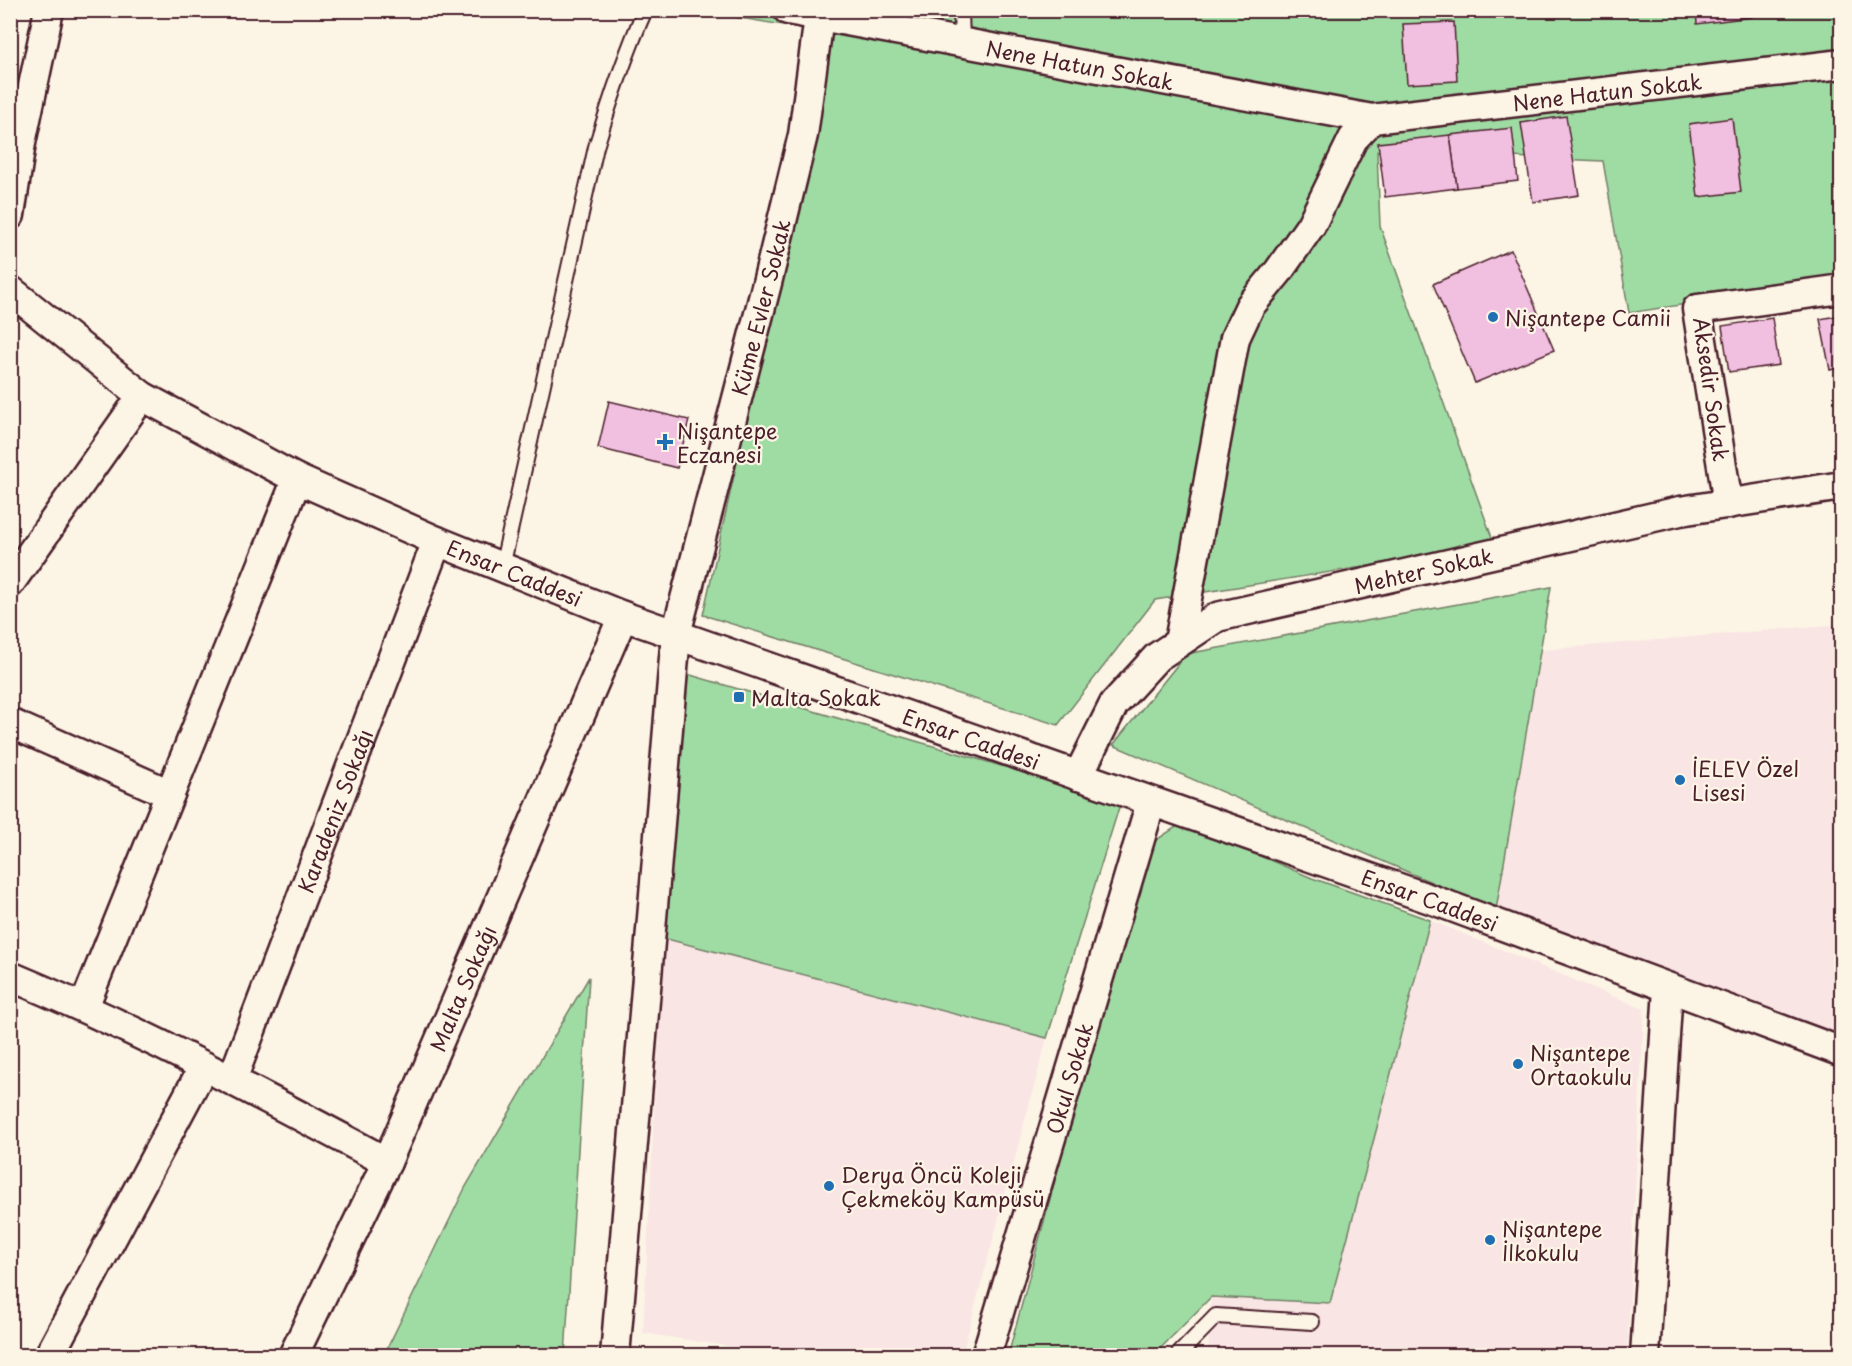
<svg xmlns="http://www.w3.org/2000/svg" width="1852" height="1366" font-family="'Playpen Sans',sans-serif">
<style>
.built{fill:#f9e5e4}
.green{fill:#9fdca3;stroke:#747e67;stroke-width:1.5}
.building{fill:#f1c0e1;stroke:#4a1f2b;stroke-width:1.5}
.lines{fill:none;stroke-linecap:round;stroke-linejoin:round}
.service-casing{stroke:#4a1f2b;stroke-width:18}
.minor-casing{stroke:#4a1f2b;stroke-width:33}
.service{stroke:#fcf5e5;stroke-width:14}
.minor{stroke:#fcf5e5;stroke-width:28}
.poi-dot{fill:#1f6fb2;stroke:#fcf5e5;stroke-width:2}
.labels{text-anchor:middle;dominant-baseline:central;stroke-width:4.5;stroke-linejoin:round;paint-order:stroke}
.street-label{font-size:21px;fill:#4a1f2b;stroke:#fcf5e5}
.poi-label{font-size:21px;fill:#4a1f2b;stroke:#fcf5e5;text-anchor:start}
</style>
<rect width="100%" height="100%" fill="#fcf5e5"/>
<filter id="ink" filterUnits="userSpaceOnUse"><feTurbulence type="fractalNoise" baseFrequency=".0167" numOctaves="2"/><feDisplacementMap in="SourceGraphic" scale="12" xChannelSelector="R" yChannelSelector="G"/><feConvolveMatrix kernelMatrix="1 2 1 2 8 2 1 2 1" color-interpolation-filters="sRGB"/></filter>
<g filter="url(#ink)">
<g class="built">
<polygon points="1841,624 1841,1059 1496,910 1541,650"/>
<polygon points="1430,920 1644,1009 1627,1355 1208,1356 1211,1297 1330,1302 1379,1120"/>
<polygon points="663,938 1047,1038 962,1355 786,1355 643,1333"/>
</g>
<g class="green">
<polygon points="697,11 804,11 802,28"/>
<polygon points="835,11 1841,11 1841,280 1629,313 1603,161 1377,151 1380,226 1495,546 1155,600 1058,725 703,615 827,57"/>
<polygon points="1551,587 1496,910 1113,745 1186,654"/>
<polygon points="687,674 1121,801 1047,1038 663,938"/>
<polygon points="1182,823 1312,878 1430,920 1379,1120 1330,1303 1211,1297 1154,1355 1008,1356 1144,848"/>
<polygon points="589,977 565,1355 384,1355 465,1188"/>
</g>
<g class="building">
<polygon points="1696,10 1751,10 1752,17 1697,24"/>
<polygon points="1454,22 1457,81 1407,84 1403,24"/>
<polygon points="1566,116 1579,195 1533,202 1521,123"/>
<polygon points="1732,118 1741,192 1698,197 1689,124"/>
<polygon points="1512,128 1518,181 1457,188 1450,135"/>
<polygon points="1450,135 1457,188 1385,197 1378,143"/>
<polygon points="1511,250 1554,350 1475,383 1433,284"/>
<polygon points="1842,315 1842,367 1830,370 1820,319"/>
<polygon points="1772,318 1779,365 1729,372 1722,326"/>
<polygon points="609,401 689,420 677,468 598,448"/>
</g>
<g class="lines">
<defs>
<g id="service">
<polyline points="961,10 962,43"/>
<path d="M502,567L596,147C610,101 625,55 645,10"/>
<polyline points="1177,1356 1216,1316 1312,1322"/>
</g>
<g id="minor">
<path id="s1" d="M788,10L1372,119"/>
<polyline points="10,215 21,143 49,10"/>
<path id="s2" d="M10,290L142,396L297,479L437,541L623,616L1436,901L1842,1052"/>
<polyline points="1728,504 1697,309 1842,289"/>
<polyline points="10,583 142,396"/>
<path id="s3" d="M1179,642L1235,338L1250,306L1278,272L1311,225L1353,139L1372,119L1842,64"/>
<polyline points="10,723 170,794"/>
<path id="s4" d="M1078,776L1114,704L1157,657L1217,617L1680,511L1842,486"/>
<path d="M10,976C140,1030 263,1096 387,1162"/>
<polyline points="84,1007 297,479"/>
<path id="s5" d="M232,1080L437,541"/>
<polyline points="49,1356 204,1066"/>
<path id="s6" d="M293,1356L387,1162L623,616"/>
<path id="s7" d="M615,1356L676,634L767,283L803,135L820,10"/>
<path id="s8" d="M986,1356L1151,802"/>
<polyline points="1645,1356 1668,988"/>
</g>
</defs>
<use href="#service" class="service-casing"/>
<use href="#minor" class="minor-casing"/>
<use href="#service" class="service"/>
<use href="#minor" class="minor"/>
</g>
</g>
<g class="poi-dot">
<circle cx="1493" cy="317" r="6"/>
<path d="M662 433h6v6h6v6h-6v6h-6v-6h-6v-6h6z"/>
<rect x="733" y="691" width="12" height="12" rx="3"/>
<circle cx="1680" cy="780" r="6"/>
<circle cx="1518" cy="1064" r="6"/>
<circle cx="829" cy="1186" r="6"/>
<circle cx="1490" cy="1240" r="6"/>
</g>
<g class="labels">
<g class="street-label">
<text stroke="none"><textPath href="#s1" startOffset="297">Nene Hatun Sokak</textPath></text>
<text stroke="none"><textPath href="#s3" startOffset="806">Nene Hatun Sokak</textPath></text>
<text stroke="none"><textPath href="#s7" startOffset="1062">Küme Evler Sokak</textPath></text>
<text transform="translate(1712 389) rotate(82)">Aksedir Sokak</text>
<text stroke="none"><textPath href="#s4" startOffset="428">Mehter Sokak</textPath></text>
<text stroke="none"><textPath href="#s2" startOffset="582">Ensar Caddesi</textPath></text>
<text stroke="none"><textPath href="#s2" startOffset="1068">Ensar Caddesi</textPath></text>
<text stroke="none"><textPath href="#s5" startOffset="288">Karadeniz Sokağı</textPath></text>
<text stroke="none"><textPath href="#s2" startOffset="1554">Ensar Caddesi</textPath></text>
<text stroke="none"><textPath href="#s6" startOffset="405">Malta Sokağı</textPath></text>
<text stroke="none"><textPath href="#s8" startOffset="290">Okul Sokak</textPath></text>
</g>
<g class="poi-label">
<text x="1505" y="317">Nişantepe Camii</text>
<text x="677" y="430">Nişantepe<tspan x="677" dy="24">Eczanesi</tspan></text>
<text x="751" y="697">Malta Sokak</text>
<text x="1692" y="768">İELEV Özel<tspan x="1692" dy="24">Lisesi</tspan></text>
<text x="1530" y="1052">Nişantepe<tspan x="1530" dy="24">Ortaokulu</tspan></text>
<text x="841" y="1174">Derya Öncü Koleji<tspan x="841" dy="24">Çekmeköy Kampüsü</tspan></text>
<text x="1502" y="1228">Nişantepe<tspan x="1502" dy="24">İlkokulu</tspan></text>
</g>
</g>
<rect width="1852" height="1366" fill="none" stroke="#fcf5e5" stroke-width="36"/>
<rect x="18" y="18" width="1816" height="1330" fill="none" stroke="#4a1f2b" stroke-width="2" filter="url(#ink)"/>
</svg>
